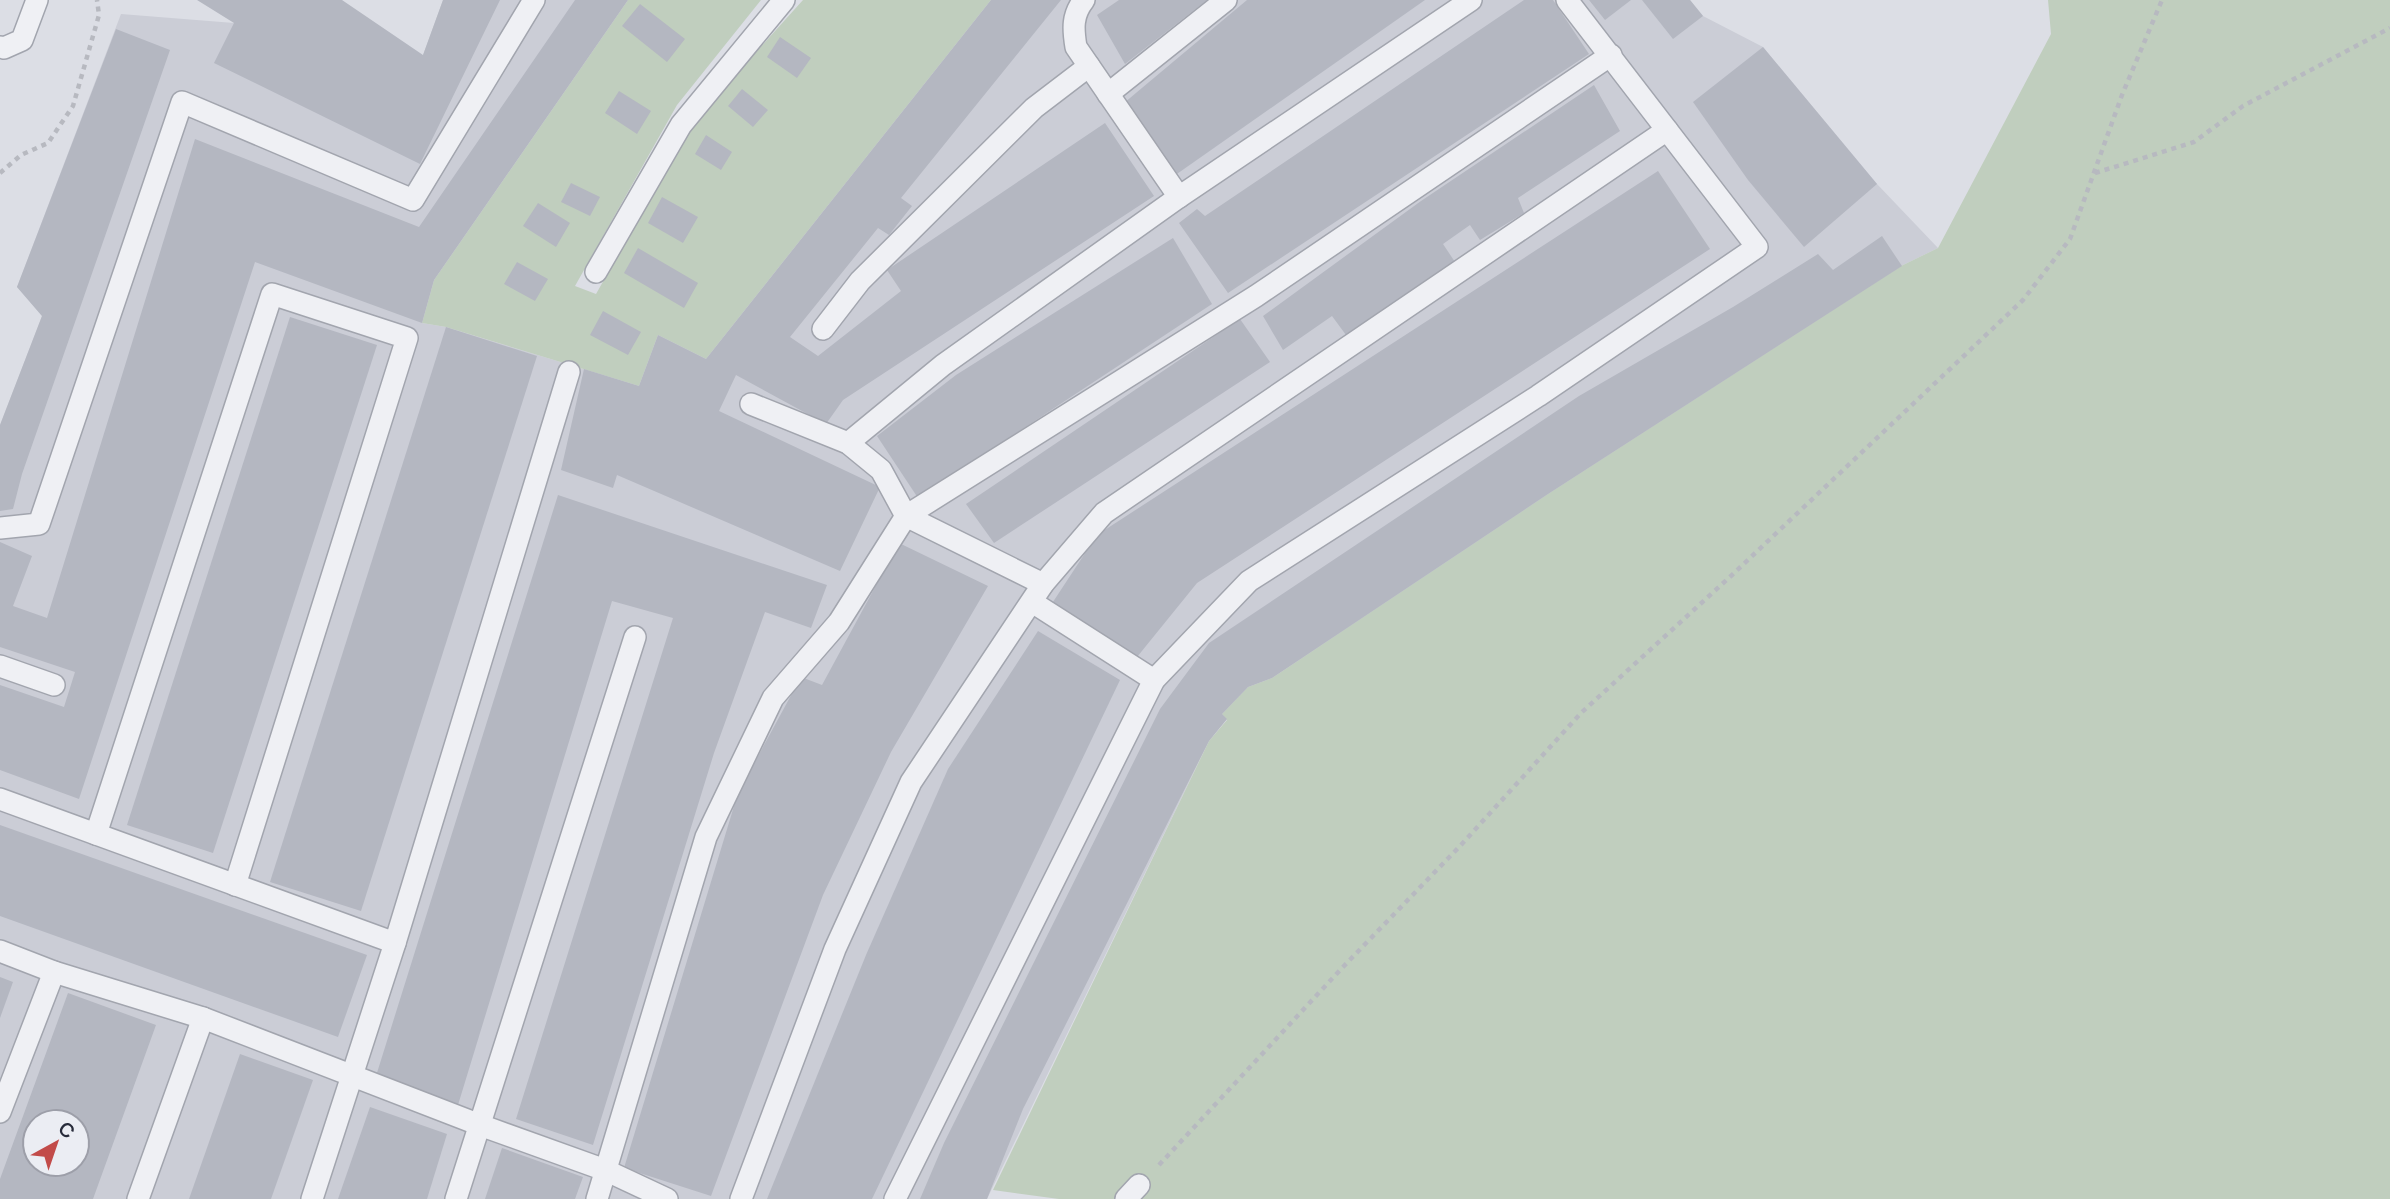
<svg xmlns="http://www.w3.org/2000/svg" width="2390" height="1199" font-family="Manrope,sans-serif">
<style>
.built{fill:#cbcdd6;fill-rule:evenodd}
.green{fill:#c0cebe}
.building{fill:#b4b7c1;fill-rule:evenodd}
.lines{fill:none;stroke-linecap:round;stroke-linejoin:round}
.lane-casing{stroke:#a2a5ae;stroke-width:24}
.path{stroke:#b7b9c0;stroke-width:4.5;stroke-dasharray:5 5;stroke-linecap:butt}
.lane{stroke:#eff0f4;stroke-width:21}
</style>
<rect width="100%" height="100%" fill="#dcdee5"/>
<path class="built" d="M443,0H628L434,280L422,323L446,327L639,386L658,335L706,359L991,0H1690L1703,16L1763,47L1877,184L1938,248L1901,266L1272,678L1248,687L1227,719L1209,741L987,1199H0V425L42,316L17,287L121,14L234,23L394,108L423,55ZM35,1122H77V1164H35Z"/>
<g class="green">
<polygon points="628,0 761,0 677,105 575,286 596,294 694,121 803,0 991,0 706,359 658,335 639,386 446,327 422,323 434,280"/>
<polygon points="2048,0 2390,0 2390,1199 1059,1199 993,1190 1209,741 1227,720 1222,714 1248,687 1272,678 1548,494 1901,266 1938,248 2051,34"/>
</g>
<g class="building">
<polygon points="197,0 342,0 423,55 443,0 500,0 420,164 214,63 234,23"/>
<polygon points="575,0 628,0 434,280 422,323 255,262 79,799 0,770 0,685 64,707 75,672 0,647 0,542 32,556 13,606 47,618 195,139 419,227"/>
<polygon points="991,0 1061,0 901,198 912,206 889,235 878,228 790,337 818,356 901,291 887,270 1105,123 1154,196 843,400 826,424 736,375 719,411 880,487 840,571 617,475 613,488 561,470 584,369 639,386 658,335 706,359"/>
<polygon points="1119,0 1207,0 1125,64 1097,15"/>
<polygon points="1247,0 1425,0 1174,176 1124,103"/>
<polygon points="1524,0 1553,0 1589,54 1228,293 1179,223 1197,209 1205,216"/>
<polygon points="1589,0 1631,0 1605,20"/>
<polygon points="1642,0 1690,0 1703,16 1673,39"/>
<polygon points="640,4 685,39 667,62 622,26"/>
<polygon points="116,29 170,50 22,474 13,509 0,511 0,425 42,316 17,287"/>
<polygon points="780,37 811,58 797,78 767,57"/>
<polygon points="1763,47 1877,184 1804,247 1748,180 1693,102"/>
<polygon points="1594,85 1620,131 1518,198 1524,213 1480,240 1470,225 1443,244 1457,265 1346,335 1332,316 1283,350 1263,316 1421,201"/>
<polygon points="742,89 768,110 753,127 728,106"/>
<polygon points="619,91 651,111 637,134 605,113"/>
<polygon points="706,135 732,152 721,170 695,154"/>
<polygon points="1658,171 1710,249 1197,583 1133,662 1049,608 1097,535"/>
<polygon points="571,183 600,197 590,216 561,202"/>
<polygon points="662,197 698,217 683,243 648,223"/>
<polygon points="538,203 570,223 556,247 523,226"/>
<polygon points="1882,236 1902,266 1548,494 1272,678 1248,687 1222,714 1227,719 1209,741 1023,1109 987,1199 920,1199 944,1143 1160,709 1209,643 1579,396 1733,307 1818,254 1833,270"/>
<polygon points="1173,238 1212,304 918,498 877,436 956,375"/>
<polygon points="638,248 698,283 684,308 624,273"/>
<polygon points="517,262 548,279 535,301 504,284"/>
<polygon points="603,311 641,332 628,355 590,335"/>
<polygon points="290,317 377,345 213,853 127,825"/>
<polygon points="1240,319 1270,362 994,543 966,504"/>
<polygon points="446,327 537,356 361,911 270,882"/>
<polygon points="558,495 827,585 811,628 765,612 714,753 593,1145 516,1119 673,618 612,601 458,1105 376,1076"/>
<polygon points="899,543 988,586 891,752 823,895 711,1196 624,1168 738,793 801,677 822,685"/>
<polygon points="1038,631 1120,680 872,1199 767,1199 866,955 948,769"/>
<polygon points="0,825 367,955 338,1037 0,916"/>
<polygon points="0,977 13,982 0,1018"/>
<path d="M68,993L156,1025L93,1199H0V1179ZM35,1122H77V1164H35Z"/>
<polygon points="240,1054 313,1080 271,1199 189,1199"/>
<polygon points="370,1107 447,1134 427,1199 338,1199"/>
<polygon points="502,1148 583,1177 575,1199 485,1199"/>
</g>
<g class="lines">
<defs>
<g id="lane">
<path d="M1084,0C1072,15 1073,29 1076,47L1179,197"/>
<polyline points="0,47 4,48 22,40 37,0"/>
<polyline points="1108,94 1226,0"/>
<polyline points="596,272 681,125 784,0"/>
<polyline points="823,329 860,281 1034,108 1089,66"/>
<polyline points="751,404 848,443 881,470 906,516 1043,584"/>
<polyline points="848,443 943,365 1179,197 1471,0"/>
<polyline points="0,528 39,524 182,102 413,200 534,0"/>
<polyline points="1032,602 1154,680"/>
<polyline points="0,666 54,685"/>
<polyline points="0,799 395,943 312,1199"/>
<polyline points="96,834 272,294 407,338 235,885"/>
<polyline points="395,943 569,372"/>
<polyline points="0,951 54,972 203,1018 480,1125 605,1170 667,1199"/>
<polyline points="0,1112 54,972"/>
<polyline points="138,1199 203,1018"/>
<polyline points="456,1199 635,637"/>
<polyline points="597,1199 706,837 773,698 839,622 906,516 1256,296 1611,55"/>
<polyline points="741,1199 835,949 911,782 1043,584 1104,513 1667,130"/>
<polyline points="895,1199 1154,680 1249,581 1538,396 1757,247 1567,0"/>
<polyline points="1126,1199 1139,1185"/>
</g>
</defs>
<use href="#lane" class="lane-casing"/>
<g class="path">
<polyline points="0,173 21,155 48,143 73,106 99,15 97,0"/>
<polyline points="2095,173 2194,142 2243,106 2390,28"/>
<polyline points="1159,1165 1342,968 1461,845 1581,713 1732,575 2023,300 2070,239 2122,95 2162,0"/>
</g>
<use href="#lane" class="lane"/>
</g>
<g transform="translate(56 1143) rotate(40)"><circle r="33" fill="#ebedf3" stroke="#9d9fa9" stroke-width="2"/>
<path d="M0-5L12 26L0 18L-12 26Z" fill="#c24b49"/>
<text y="-10" font-size="19" font-weight="bold" text-anchor="middle" fill="#272b3a">С</text>
</g>
</svg>
